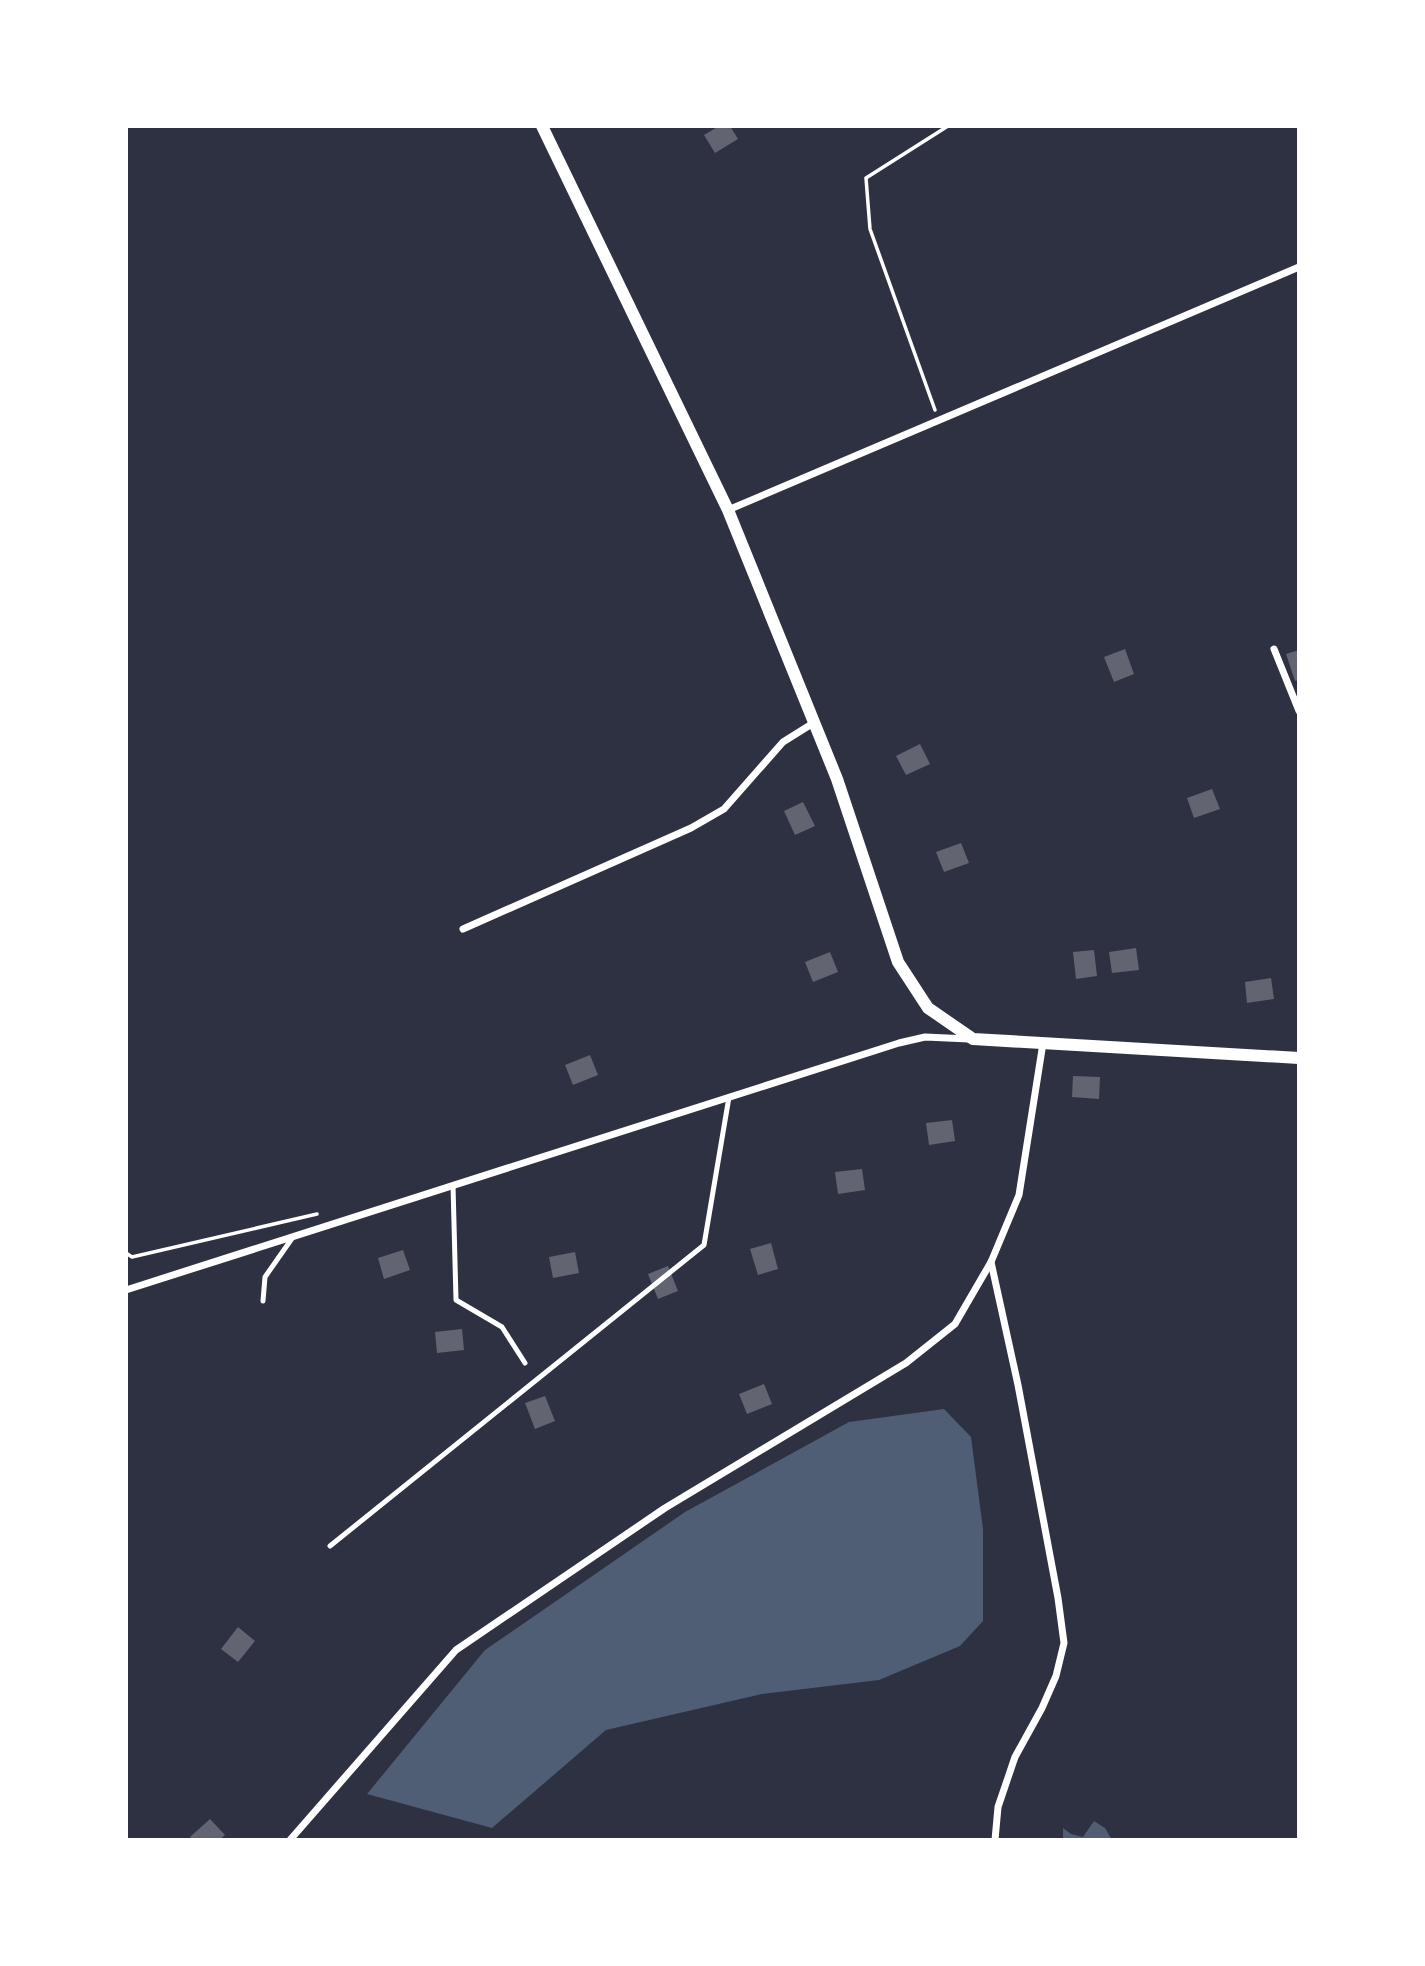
<svg xmlns="http://www.w3.org/2000/svg" width="1425" height="1966" font-family="Commissioner,sans-serif">
<style>
.water{fill:#4f5d75}
.building{fill:#626471}
.lines{fill:none;stroke-linecap:round;stroke-linejoin:round}
.path{stroke:#fff;stroke-width:3.5}
.service{stroke:#fff;stroke-width:5}
.minor{stroke:#fff;stroke-width:7}
.tertiary{stroke:#fff;stroke-width:12}
</style>
<rect width="100%" height="100%" fill="#2d3142"/>
<g class="water">
<polygon points="944,1409 971,1437 983,1529 983,1621 960,1646 879,1680 762,1694 606,1730 492,1828 367,1794 485,1650 685,1512 849,1422"/>
<polygon points="1094,1821 1105,1828 1112,1840 1063,1840 1063,1828 1071,1834 1083,1837"/>
</g>
<g class="building">
<polygon points="719,126 730,126 738,139 715,153 704,135"/>
<polygon points="1125,649 1134,674 1114,682 1104,657"/>
<polygon points="1299,650 1299,680 1295,681 1286,654"/>
<polygon points="920,744 930,764 906,775 896,756"/>
<polygon points="1212,789 1220,809 1194,818 1187,798"/>
<polygon points="803,802 815,826 795,835 784,811"/>
<polygon points="961,843 969,863 944,872 936,852"/>
<polygon points="1136,948 1139,970 1112,973 1109,952"/>
<polygon points="1094,950 1097,976 1076,979 1073,952"/>
<polygon points="830,952 838,972 813,982 805,962"/>
<polygon points="1271,978 1274,999 1247,1003 1245,982"/>
<polygon points="590,1055 598,1075 573,1085 565,1065"/>
<polygon points="1073,1076 1100,1077 1099,1099 1072,1097"/>
<polygon points="952,1120 955,1141 929,1145 926,1123"/>
<polygon points="862,1169 865,1190 838,1194 835,1172"/>
<polygon points="771,1243 778,1269 758,1275 750,1249"/>
<polygon points="403,1250 410,1270 384,1279 378,1258"/>
<polygon points="575,1252 579,1273 553,1278 549,1257"/>
<polygon points="668,1266 678,1291 658,1299 648,1274"/>
<polygon points="462,1329 464,1350 437,1353 435,1332"/>
<polygon points="764,1384 772,1404 747,1414 739,1394"/>
<polygon points="545,1396 555,1421 535,1429 525,1403"/>
<polygon points="238,1627 255,1641 238,1662 221,1649"/>
<polygon points="210,1819 225,1835 219,1840 193,1840 190,1837"/>
</g>
<g class="lines">
<g class="path">
<polyline points="935,410 870,229 866,178 948,126"/>
<polyline points="126,1253 132,1257 317,1214"/>
</g>
<g class="service">
<polyline points="453,1185 456,1300 502,1327 525,1363"/>
<polyline points="263,1301 265,1277 293,1237"/>
<polyline points="330,1546 704,1245 729,1097"/>
</g>
<g class="minor">
<polyline points="728,510 1299,267"/>
<polyline points="1274,649 1299,711"/>
<polyline points="463,929 691,828 724,809 783,742 815,722"/>
<polyline points="991,1262 1018,1385 1058,1598 1064,1643 1056,1676 1042,1708 1015,1757 998,1807 995,1840"/>
<polyline points="126,1290 899,1043 925,1037 969,1039"/>
<polyline points="290,1840 456,1650 665,1508 906,1363 955,1324 991,1262 1019,1195 1043,1043"/>
</g>
<polyline class="tertiary" points="542,126 728,510 837,779 898,962 928,1008 973,1039 1299,1058"/>
</g>
<rect width="1425" height="1966" fill="none" stroke="#ffffff" stroke-width="256"/>
</svg>
